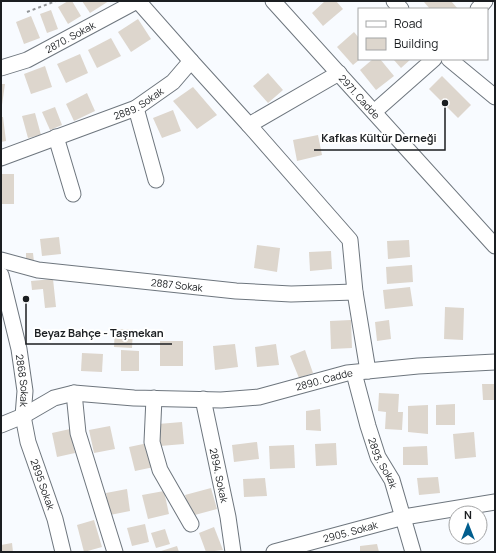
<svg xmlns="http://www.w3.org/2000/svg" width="496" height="553" font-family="Manrope,sans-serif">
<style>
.building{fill:#ddd6cd}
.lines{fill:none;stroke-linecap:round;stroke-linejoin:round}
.minor-casing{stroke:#6e767e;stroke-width:17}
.path{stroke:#909396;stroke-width:2;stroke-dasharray:3 3;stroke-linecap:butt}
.minor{stroke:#fff;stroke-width:15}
.labels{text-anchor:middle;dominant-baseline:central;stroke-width:4;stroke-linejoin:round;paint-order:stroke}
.street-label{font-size:10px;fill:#1b1e21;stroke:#fff}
.leader{fill:none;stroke:#1b1e21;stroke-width:1.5}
.callout-dot{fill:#1b1e21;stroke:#fff;stroke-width:1.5}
.callout-label{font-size:11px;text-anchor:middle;font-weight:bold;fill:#1b1e21;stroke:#fff;stroke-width:4;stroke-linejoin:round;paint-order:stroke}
</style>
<rect width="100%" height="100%" fill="#f8fbff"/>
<g class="building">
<polygon points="68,1 72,1 81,16 68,24 58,7"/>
<polygon points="82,1 109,1 90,13"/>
<polygon points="325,1 336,1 343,9 323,26 312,13"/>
<polygon points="426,1 451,1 458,9 430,9 424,2"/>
<polygon points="51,10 58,29 47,33 40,14"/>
<polygon points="31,16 40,38 24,44 16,22"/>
<polygon points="138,19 151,39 131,52 118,32"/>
<polygon points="354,32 359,38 359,60 353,65 337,47"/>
<polygon points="111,38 121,56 97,68 88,50"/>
<polygon points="80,54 88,73 66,83 57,64"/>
<polygon points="373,59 380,59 394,76 376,90 360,70"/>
<polygon points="393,59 411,59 401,68"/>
<polygon points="45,66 52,87 31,94 24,74"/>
<polygon points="268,73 283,90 268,103 253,86"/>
<polygon points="442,76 471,105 458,118 429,89"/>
<polygon points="1,84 5,84 2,105 1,105"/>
<polygon points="193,87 217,115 197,129 173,101"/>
<polygon points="87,93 95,111 74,121 66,104"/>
<polygon points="55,107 62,125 50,130 42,112"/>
<polygon points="173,110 181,131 162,138 153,118"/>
<polygon points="35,113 41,135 28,138 22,116"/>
<polygon points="1,117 3,117 6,141 1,142"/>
<polygon points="318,135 322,155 297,161 293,140"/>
<rect x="1" y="174" width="13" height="30"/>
<polygon points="59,237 61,254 42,256 40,239"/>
<polygon points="409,240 410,257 388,259 387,241"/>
<polygon points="257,245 280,248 277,272 254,268"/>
<polygon points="331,251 332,269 310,271 309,252"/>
<polygon points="26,253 33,253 34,262 26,263"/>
<polygon points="412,265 413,282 387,284 386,267"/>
<polygon points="53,279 56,307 45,308 43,289 32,290 31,281"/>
<polygon points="410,287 413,306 385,309 383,290"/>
<polygon points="445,307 464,308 463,340 444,339"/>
<polygon points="351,320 352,348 331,349 330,321"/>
<polygon points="389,320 391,339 377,341 375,322"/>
<polygon points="115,329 133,329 132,348 114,347"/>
<rect x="160" y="341" width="23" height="25"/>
<polygon points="235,344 238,367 215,370 213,346"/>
<polygon points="276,344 279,365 257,367 255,347"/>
<polygon points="121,350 139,351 139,371 121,371"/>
<polygon points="305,350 313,373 299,378 290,356"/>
<polygon points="82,353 103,354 102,372 81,371"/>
<polygon points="482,384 495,384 495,400 483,400"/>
<polygon points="379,393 399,394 398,412 403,412 402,430 385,429 386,412 378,411"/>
<polygon points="455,404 455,425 436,425 436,405"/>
<polygon points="428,405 428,434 408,432 408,406"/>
<polygon points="320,409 321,431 306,430 306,411"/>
<polygon points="182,422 184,444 160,446 158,424"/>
<polygon points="110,426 115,449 94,453 89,430"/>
<polygon points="70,429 75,453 57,457 52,433"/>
<polygon points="474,432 476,457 455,459 453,434"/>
<polygon points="257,442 259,459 234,462 232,445"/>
<polygon points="148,443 154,467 135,471 129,447"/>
<polygon points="336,443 337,465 316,466 315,444"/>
<polygon points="294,445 295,468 270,469 269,446"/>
<polygon points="427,446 428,465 403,465 403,447"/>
<polygon points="438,477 440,493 419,495 417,478"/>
<polygon points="265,478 267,496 244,497 243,479"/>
<polygon points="211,488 217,509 191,516 185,495"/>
<polygon points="127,489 130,511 110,515 106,493"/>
<polygon points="164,491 169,514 148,519 142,495"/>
<polygon points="94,520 102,547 84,552 77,525"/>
<polygon points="145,524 149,542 132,546 127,528"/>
<polygon points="214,527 223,550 206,552 199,533"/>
<polygon points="165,529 170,544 156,548 151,533"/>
<polygon points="12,543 13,552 1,552 1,545"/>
<polygon points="377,544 379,552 360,552 360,546"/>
<polygon points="177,546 179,552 158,552"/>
</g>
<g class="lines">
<defs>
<g id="minor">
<path id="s1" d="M273,1L495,246"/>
<polyline points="394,1 401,9"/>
<polyline points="478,9 485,1"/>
<polyline points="449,59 495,97"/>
<polyline points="191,61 249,125 339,73"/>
<path id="s2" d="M1,68L27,60L137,1"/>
<polyline points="136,108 156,180"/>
<polyline points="374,112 434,59"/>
<polyline points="249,125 350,240 355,292 368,371"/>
<polyline points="56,137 73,194"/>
<path id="s3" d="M1,158L136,108L173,82L191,61L138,1"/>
<path id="s4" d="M1,260L38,270L236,291L291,294L355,292"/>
<path id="s5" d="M1,275L19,349L25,391L23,416L28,442L55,519L63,552"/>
<path id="s6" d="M354,373L368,426L378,457L392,480L413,552"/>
<polyline points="74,393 78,433 115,552"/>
<polyline points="154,398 152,442 160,470 191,524"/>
<path id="s7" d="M203,399L228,517L233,552"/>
<path id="s8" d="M1,425L23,416L54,398L74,393L134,398L221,400L259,397L347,373L418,366L495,362"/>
<path id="s9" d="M274,552L404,517L495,502"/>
</g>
</defs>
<use href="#minor" class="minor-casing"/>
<polyline class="path" points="27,12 56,1"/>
<use href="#minor" class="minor"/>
</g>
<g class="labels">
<g class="street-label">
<text stroke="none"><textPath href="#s2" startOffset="76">2870. Sokak</textPath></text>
<text stroke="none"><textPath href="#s1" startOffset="129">2971. Cadde</textPath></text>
<text stroke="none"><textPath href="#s3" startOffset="148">2889. Sokak</textPath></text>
<text stroke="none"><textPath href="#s4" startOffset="178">2887 Sokak</textPath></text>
<text stroke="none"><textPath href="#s5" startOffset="108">2868 Sokak</textPath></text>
<text stroke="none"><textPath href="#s8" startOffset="333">2890. Cadde</textPath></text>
<text stroke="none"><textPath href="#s6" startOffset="95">2893. Sokak</textPath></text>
<text stroke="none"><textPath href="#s7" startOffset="78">2894. Sokak</textPath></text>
<text stroke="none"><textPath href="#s5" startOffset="215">2895 Sokak</textPath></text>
<text stroke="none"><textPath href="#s9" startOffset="79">2905. Sokak</textPath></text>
</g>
</g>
<path class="leader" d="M445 103L445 150H314M26 299L26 344H172"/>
<g class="callout-dot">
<circle cx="445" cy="103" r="4"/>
<circle cx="26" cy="299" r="4"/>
</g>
<g class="callout-label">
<text x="379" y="142">Kafkas Kültür Derneği</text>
<text x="99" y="337">Beyaz Bahçe - Taşmekan</text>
</g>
<rect width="496" height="553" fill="none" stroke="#1b1e21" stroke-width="4"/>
<rect x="358" y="8" width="130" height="52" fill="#ffffff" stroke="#a4a5a6"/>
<rect x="366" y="21" width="20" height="6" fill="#ffffff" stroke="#a4a5a6"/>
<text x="394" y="28" font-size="12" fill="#1b1e21">Road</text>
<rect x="366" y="38" width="20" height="12" fill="#ddd6cd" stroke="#a4a5a6"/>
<text x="394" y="48" font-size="12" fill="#1b1e21">Building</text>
<g transform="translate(468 525)"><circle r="19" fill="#ffffff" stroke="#a4a5a6"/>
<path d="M0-3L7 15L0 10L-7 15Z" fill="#015e8e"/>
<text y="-6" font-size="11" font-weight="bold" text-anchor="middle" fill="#1b1e21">N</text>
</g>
</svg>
